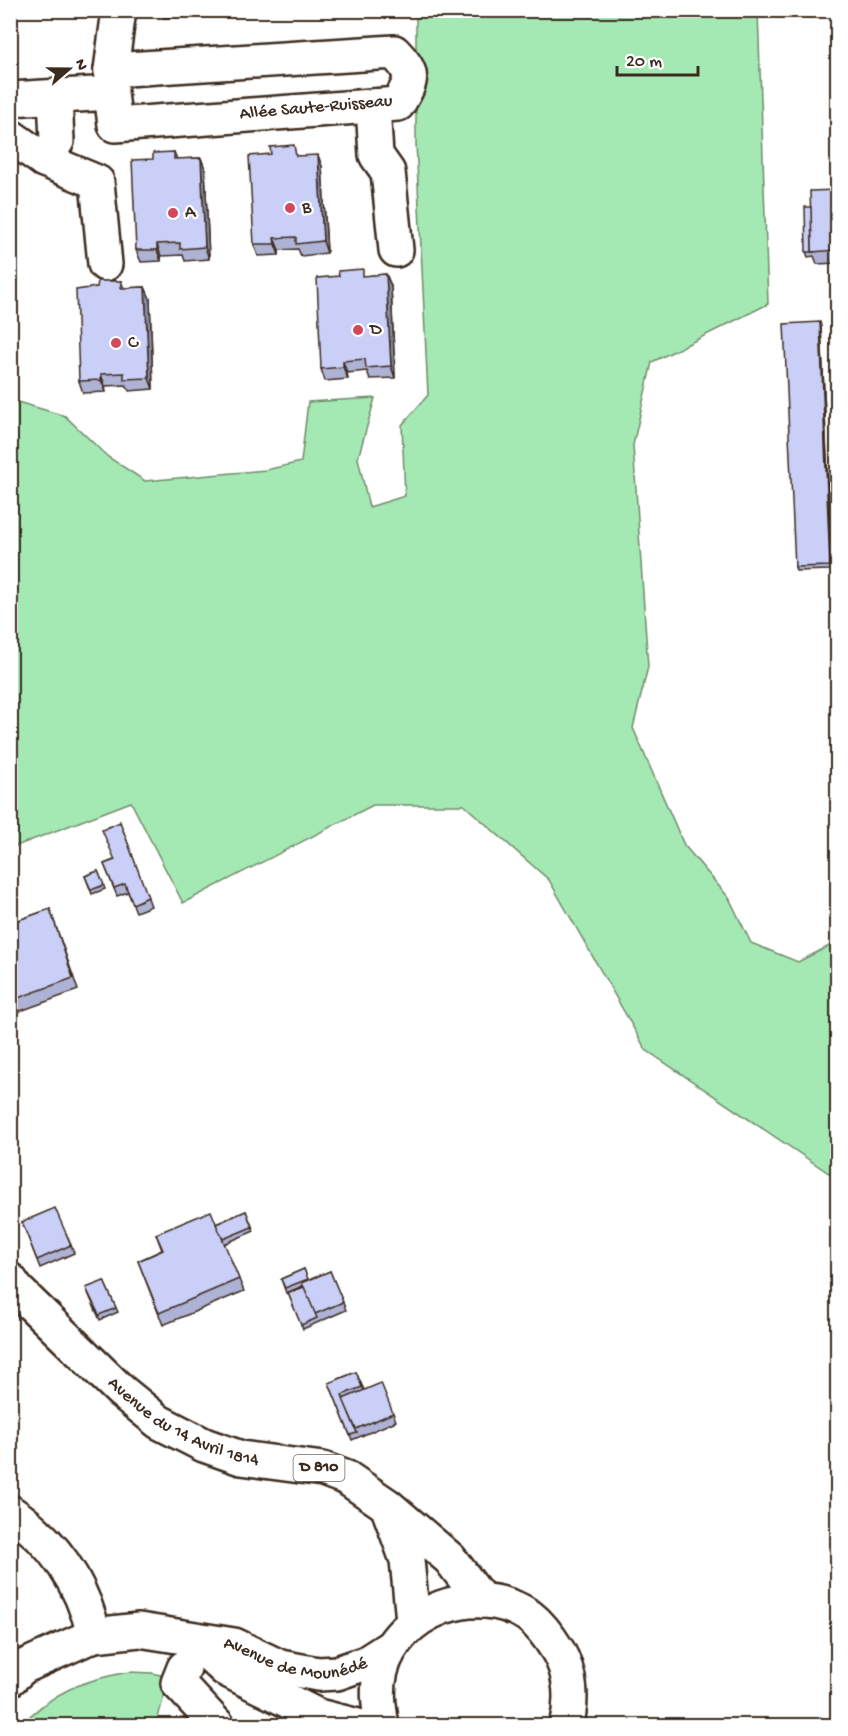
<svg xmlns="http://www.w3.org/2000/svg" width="848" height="1736" font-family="'Gochi Hand',sans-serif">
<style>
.green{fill:#a4e9b4;stroke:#708a69;stroke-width:1.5}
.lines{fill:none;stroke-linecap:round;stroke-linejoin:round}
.minor-casing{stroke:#3b2a1e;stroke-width:38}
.major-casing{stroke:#3b2a1e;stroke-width:38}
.minor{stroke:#fff;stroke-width:33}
.major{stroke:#fff;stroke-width:33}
.wall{fill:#aeb2d4;stroke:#3b2a1e;stroke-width:1.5}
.shaded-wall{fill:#8d91ad;stroke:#3b2a1e;stroke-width:1.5}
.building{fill:#cacff7;stroke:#3b2a1e;stroke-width:1.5}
.poi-dot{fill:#d1495b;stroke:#fff;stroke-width:2}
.labels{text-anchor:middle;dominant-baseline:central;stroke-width:4.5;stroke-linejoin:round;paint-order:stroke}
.shield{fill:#fff;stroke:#766a62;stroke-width:1.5}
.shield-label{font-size:16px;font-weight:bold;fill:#3b2a1e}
.street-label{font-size:18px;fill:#3b2a1e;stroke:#fff}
.poi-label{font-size:18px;fill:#3b2a1e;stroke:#fff;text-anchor:start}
</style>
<rect width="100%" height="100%" fill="#fff"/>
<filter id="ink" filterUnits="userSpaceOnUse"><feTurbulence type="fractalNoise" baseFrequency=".0167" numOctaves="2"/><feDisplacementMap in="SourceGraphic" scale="12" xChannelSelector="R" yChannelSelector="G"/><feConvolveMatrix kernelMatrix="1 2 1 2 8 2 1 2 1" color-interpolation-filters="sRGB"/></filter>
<g filter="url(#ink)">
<g class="green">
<polygon points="416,11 758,11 768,304 652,362 633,445 648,667 633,728 684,845 729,898 751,943 798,962 833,944 837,945 837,1185 833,1176 646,1050 549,880 464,805 373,805 183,903 131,802 11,848 11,400 65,416 108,457 145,481 266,470 301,462 308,402 375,398 358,458 369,507 405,496 402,425 428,395 416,143"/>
<path d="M129,1672L152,1673L169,1677L156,1725L20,1726C52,1692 83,1680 129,1672Z"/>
</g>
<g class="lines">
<defs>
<g id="minor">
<polyline points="111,70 119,10"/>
<path d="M10,99L111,93V70L394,52C415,74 413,79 398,104L115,125L111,93"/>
<polyline points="373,106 376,155 388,172 396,250"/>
<polyline points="10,136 44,160 97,182 105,264"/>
<polyline points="44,160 57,141 55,96"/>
<path d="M10,1512C55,1542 82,1583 94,1635"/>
<polyline points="194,1640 225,1669 318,1716 358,1726"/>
<polyline points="184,1668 178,1683 218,1726"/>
<path id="s1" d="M10,1679L23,1667L94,1635L139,1630L234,1645L280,1667L318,1674L337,1673L366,1663L391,1647"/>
</g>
<g id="major">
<path id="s2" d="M10,1280L17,1290L121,1391L159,1422L204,1445L241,1458L323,1469L347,1478L388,1506L450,1559L482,1601"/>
<polyline points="388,1508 407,1560 413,1621"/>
<path d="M382,1726C379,1707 376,1690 381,1671C397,1611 477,1580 529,1616C541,1625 550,1638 558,1651C571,1673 573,1701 566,1726"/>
</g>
</defs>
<use href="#minor" class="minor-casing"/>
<use href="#major" class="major-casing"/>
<use href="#minor" class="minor"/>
<use href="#major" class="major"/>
</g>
<g class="wall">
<polygon points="162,10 219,10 219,14 164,18"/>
<polygon points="256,10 301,10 257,13"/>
<polygon points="174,152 177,159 201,158 205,169 209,259 185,261 183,255 161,256 161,261 141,262 136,250 153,159"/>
<polygon points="298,156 322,166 327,253 301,256 298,249 279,250 279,255 258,256 254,244"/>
<polygon points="837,190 837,263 817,264 814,256 808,257 806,252 811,207"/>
<polygon points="10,274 18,293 13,295 17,309 10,311"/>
<polygon points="386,274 391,286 395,378 370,379 367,371 347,373 348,379 325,381 321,369 365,276"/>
<polygon points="121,281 124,288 145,287 150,299 153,389 129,391 126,385 105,386 106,392 83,393 79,381 97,287"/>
<polygon points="821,326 832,570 796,571 795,567"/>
<polygon points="120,822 151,906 136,912 128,892 117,896 104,864 114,860"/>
<polygon points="98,871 105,889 92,894 85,876"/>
<polygon points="50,909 78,990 15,1013 10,1002 10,923"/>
<polygon points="246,1211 254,1231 224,1244 244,1291 163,1325 138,1261 162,1250 156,1234 216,1224"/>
<polygon points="22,1222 71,1245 74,1253 40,1268"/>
<polygon points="304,1269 308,1281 330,1271 346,1310 303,1329 288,1293 304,1287 303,1286 286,1293 281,1279"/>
<polygon points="104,1281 118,1312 100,1320 88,1293"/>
<polygon points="356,1372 364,1390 393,1413 396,1421 352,1440 329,1383"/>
</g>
<g class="shaded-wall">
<polygon points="318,155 322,166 327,253 323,241"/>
<polygon points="201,158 205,169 209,259 205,247"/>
<polygon points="274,238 279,250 279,255 275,244"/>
<polygon points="157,244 161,256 161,261 157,250"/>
<polygon points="386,274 391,286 395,378 391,366"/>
<polygon points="145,287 150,299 153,389 149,378"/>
<polygon points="820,322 821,326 832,570 830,566"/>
<polygon points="343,361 347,373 348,379 343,367"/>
<polygon points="101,374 105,386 106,392 101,380"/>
</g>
<g class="building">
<polygon points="162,10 172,10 172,13 163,13"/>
<polygon points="294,145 296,156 318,155 323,241 296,244 296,237 274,238 275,244 254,244 249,156 271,154 270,147"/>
<polygon points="174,152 174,159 201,158 205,247 180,249 180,243 157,244 157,250 136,250 132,160 153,159 153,153"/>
<polygon points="837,190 837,250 812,252 810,191"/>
<polygon points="805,207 811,207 812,252 815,252 806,252"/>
<polygon points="363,269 363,276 386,274 391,366 366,368 365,359 343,361 343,367 321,369 317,278 339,276 338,271"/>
<polygon points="98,281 121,281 121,288 145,287 149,378 124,379 124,373 101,374 101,380 79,381 76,290 97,287"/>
<polygon points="820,322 830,566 795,567 784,324"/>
<polygon points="120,822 148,897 133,904 125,884 114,888 104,864 115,860 102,830"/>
<polygon points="98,871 104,885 91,890 85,876"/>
<polygon points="50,909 73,978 10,1001 10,923"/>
<polygon points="55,1208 71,1245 37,1260 22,1222"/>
<polygon points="211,1211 239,1279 159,1313 138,1261 163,1250 156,1234"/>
<polygon points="246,1211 252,1227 223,1239 216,1224"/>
<polygon points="304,1269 308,1279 285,1288 281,1279"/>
<polygon points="330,1271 343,1302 315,1314 302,1283"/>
<polygon points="104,1281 116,1308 99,1315 86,1288"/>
<polygon points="304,1287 317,1318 301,1325 288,1293"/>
<polygon points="356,1372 362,1387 342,1395 357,1433 350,1435 329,1383"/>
<polygon points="381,1383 393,1413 356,1429 343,1399"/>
<polygon points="171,1721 187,1725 170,1725"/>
</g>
</g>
<g class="poi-dot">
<circle cx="290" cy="208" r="6"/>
<circle cx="173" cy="213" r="6"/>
<circle cx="358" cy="330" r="6"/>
<circle cx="116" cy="343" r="6"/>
</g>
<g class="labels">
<rect class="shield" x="293.5" y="1455" width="51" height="26" rx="4.5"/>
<g class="shield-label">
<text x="319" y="1468">D 810</text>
</g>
<g class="street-label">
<text transform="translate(316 108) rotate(-5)">Allée Saute-Ruisseau</text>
<text stroke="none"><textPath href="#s2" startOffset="228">Avenue du 14 Avril 1814</textPath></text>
<text stroke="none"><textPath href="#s1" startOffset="302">Avenue de Mounédé</textPath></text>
</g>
<g class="poi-label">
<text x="302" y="208">B</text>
<text x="185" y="213">A</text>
<text x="370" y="330">D</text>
<text x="128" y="343">C</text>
</g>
</g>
<rect width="848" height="1736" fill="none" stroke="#fff" stroke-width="36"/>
<rect x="18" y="18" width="812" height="1700" fill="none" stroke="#3b2a1e" stroke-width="2" filter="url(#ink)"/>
<g transform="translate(69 69) rotate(70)" stroke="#ffffff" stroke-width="4.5" paint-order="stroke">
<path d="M0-4.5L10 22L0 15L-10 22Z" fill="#3b2a1e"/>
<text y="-9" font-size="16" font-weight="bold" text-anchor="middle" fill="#3b2a1e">N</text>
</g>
<path d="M617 66v9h81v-9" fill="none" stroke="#3b2a1e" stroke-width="3"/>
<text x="626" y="66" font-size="18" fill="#3b2a1e" stroke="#ffffff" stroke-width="4.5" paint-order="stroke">20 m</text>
</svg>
